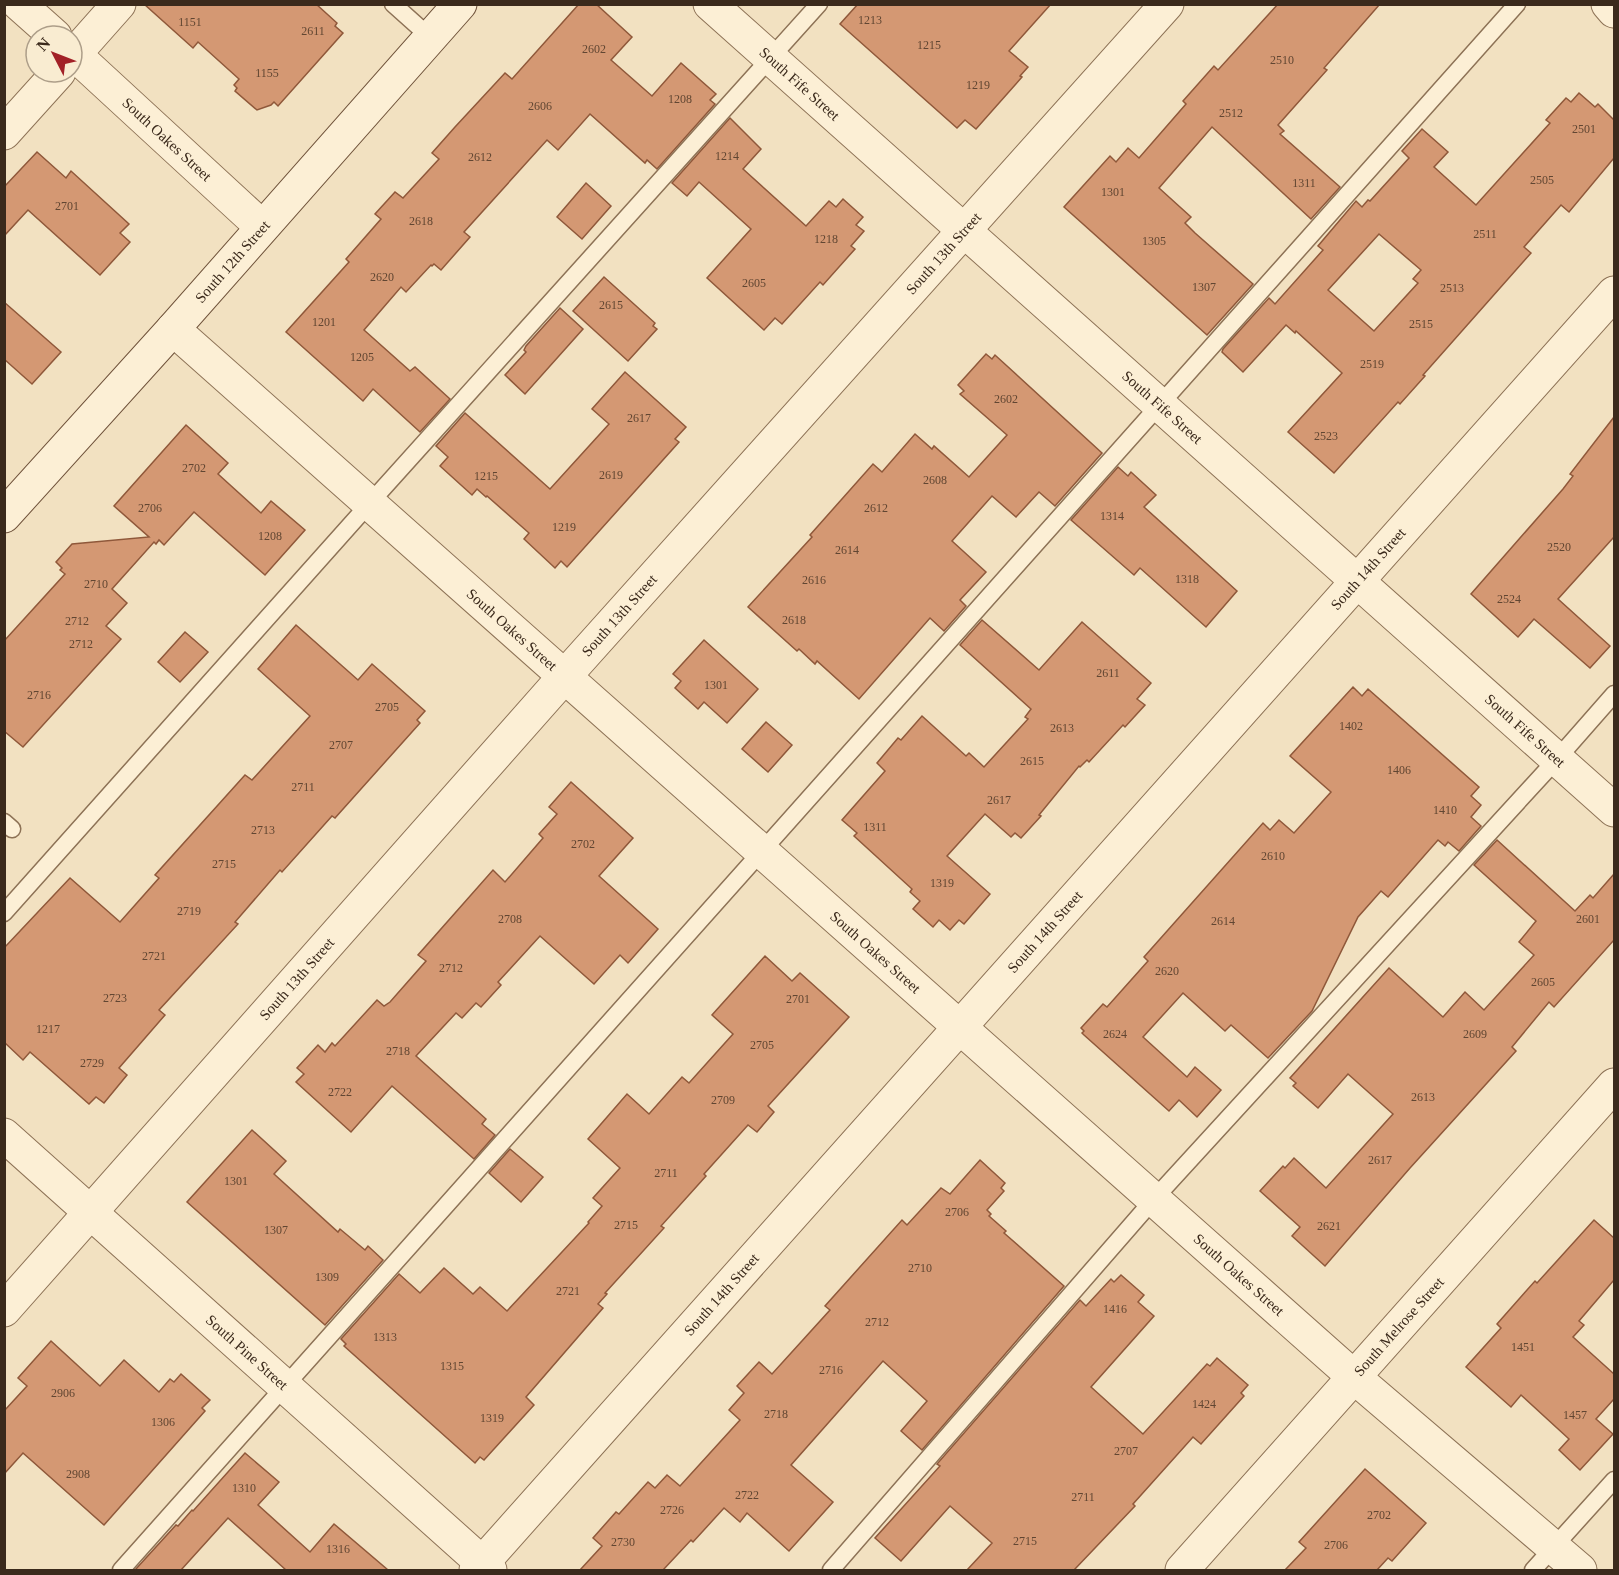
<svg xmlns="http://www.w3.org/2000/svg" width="1619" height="1575" font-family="'Times New Roman',serif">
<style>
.building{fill:#d49873;stroke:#8f583a;stroke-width:1.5;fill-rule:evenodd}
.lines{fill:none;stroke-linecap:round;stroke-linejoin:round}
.service-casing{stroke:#8d7256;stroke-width:19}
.minor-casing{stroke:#8d7256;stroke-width:35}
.secondary-casing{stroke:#6f523a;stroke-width:35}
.service{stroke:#fcefd5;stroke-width:16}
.minor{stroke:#fcefd5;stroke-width:33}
.secondary{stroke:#fcefd5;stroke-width:33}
.labels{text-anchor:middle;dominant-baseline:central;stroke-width:5;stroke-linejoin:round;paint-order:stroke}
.number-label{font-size:12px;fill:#614632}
.street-label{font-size:15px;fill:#3b2a1c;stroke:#f9ecd1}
</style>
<rect width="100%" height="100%" fill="#f2e1c1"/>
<g class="building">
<polygon points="144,4 316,4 337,23 335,26 343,33 278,106 274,102 271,105 257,110 235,91 237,88 234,85 239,79 198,42 193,48"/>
<polygon points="579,4 596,4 632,37 611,60 652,96 681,63 716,94 710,100 715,104 657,169 647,160 645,163 590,114 558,150 547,140 464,232 470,237 441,270 434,264 432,266 431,265 406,292 401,287 364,330 410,371 415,367 450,399 420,432 373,389 363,401 286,332 349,262 346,259 381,219 375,214 395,192 403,198 439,159 432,153 455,127 505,73 512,79"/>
<polygon points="858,4 1051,4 1009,51 1028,67 1020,76 1022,77 976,129 965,120 957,128 840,24"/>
<polygon points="1278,4 1380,4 1324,68 1327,70 1278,125 1284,131 1280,134 1340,187 1311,219 1212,127 1159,188 1191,217 1185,223 1195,233 1253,284 1207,335 1064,207 1110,156 1116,162 1128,148 1139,158 1186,104 1183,101 1214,66 1218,70"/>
<path d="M1579,93L1595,107L1598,104L1614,120V158L1569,212L1561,205L1524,247L1531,253L1423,375L1425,376L1400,404L1398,402L1334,473L1288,432L1342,373L1296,331L1295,333L1286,325L1243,372L1222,352L1223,349L1269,298L1275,304L1323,250L1318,246L1356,201L1362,207L1368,200L1370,201L1409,158L1402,151L1422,129L1448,152L1434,167L1476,205L1550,123L1546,120L1566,98L1571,102ZM1379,234L1421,270L1413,279L1418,283L1374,331L1328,290Z"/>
<polygon points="730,118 761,149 743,169 806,226 829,201 836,207 843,199 863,217 856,225 864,231 851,246 855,249 823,285 820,282 782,324 775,318 764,330 707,278 751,229 699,182 687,196 672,183"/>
<polygon points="37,152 66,178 71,171 129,224 120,233 130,242 100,275 28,210 4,236 4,187"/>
<polygon points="586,183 611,206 582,239 557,217"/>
<polygon points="604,277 655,323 653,326 657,329 628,361 573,311"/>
<polygon points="4,302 61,352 32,384 4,359"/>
<polygon points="560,308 583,329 525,394 505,375 526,352 524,350 526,346"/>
<polygon points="986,354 992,359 995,355 1102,453 1055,506 1039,492 1016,517 992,496 952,541 986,572 960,600 966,606 944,631 930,618 859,699 817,661 815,664 799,649 797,651 748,607 812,537 810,535 873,464 882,472 915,434 932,449 934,446 969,477 1007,435 960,394 964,391 958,385"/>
<polygon points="625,372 686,427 675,439 679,442 567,567 561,561 555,568 524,539 529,533 487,496 486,497 477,489 472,495 440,466 448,457 436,446 465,413 550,489 609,424 592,409"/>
<polygon points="1614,417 1614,537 1558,599 1610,646 1590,668 1534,619 1518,637 1471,594 1563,489 1573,476 1570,474"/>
<polygon points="186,425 228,463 218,474 261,513 271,501 305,530 265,575 194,512 164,545 159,540 156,544 154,542 112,589 127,603 106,626 121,639 23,747 4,731 4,641 65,574 60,570 62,568 56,562 72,544 149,537 114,506"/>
<polygon points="1118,467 1128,476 1131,472 1156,495 1144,507 1237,591 1206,627 1140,568 1134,575 1071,520"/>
<polygon points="982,620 1039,670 1082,622 1151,683 1137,699 1145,705 1125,727 1123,725 1089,762 1087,760 1080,767 1079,766 1039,815 1041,816 1021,838 1015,833 1011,837 985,814 947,856 990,894 964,924 959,920 950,930 939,920 933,927 913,909 920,901 910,892 912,889 854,836 857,833 842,820 885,771 877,763 898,738 901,740 922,716 966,756 969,753 984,767 1028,719 1025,717 1031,709 960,645"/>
<polygon points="296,625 358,680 372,664 425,711 417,720 420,723 335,818 332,816 282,872 280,870 235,922 238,924 159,1010 165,1015 119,1068 127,1075 104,1103 96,1097 89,1104 30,1052 23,1060 4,1042 4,948 70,878 120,922 159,878 155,875 245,775 252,780 310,716 258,669"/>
<polygon points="185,632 208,652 180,682 158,662"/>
<polygon points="704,640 758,689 727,723 704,702 698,709 675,688 681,681 673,674"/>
<polygon points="1353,687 1362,696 1368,689 1479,787 1471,796 1481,805 1471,817 1481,826 1459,851 1448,842 1445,846 1438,840 1388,897 1381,891 1358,917 1312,1011 1268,1058 1231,1025 1225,1031 1183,993 1143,1037 1187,1077 1195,1067 1221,1090 1197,1117 1179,1100 1169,1111 1084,1035 1082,1033 1084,1031 1081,1028 1103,1004 1107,1007 1148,961 1144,957 1263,823 1270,830 1279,820 1294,833 1331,792 1290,756"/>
<polygon points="766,722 792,745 768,772 742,749"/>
<polygon points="571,782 633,838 599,876 658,929 628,963 620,955 594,984 540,936 498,982 501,985 481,1007 476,1003 462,1018 456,1013 416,1056 486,1119 482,1124 495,1135 474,1159 392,1086 351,1132 296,1082 304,1074 297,1068 318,1045 325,1052 332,1043 335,1046 377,1000 384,1006 390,1002 426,961 418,955 493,870 505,882 543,838 539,834 557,814 549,807"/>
<polygon points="1497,840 1575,911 1590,895 1593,898 1614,874 1614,940 1554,1007 1549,1002 1512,1047 1516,1051 1410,1168 1325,1266 1292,1236 1300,1227 1260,1191 1283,1166 1285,1168 1294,1158 1326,1188 1393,1114 1348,1074 1318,1108 1293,1086 1296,1083 1290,1078 1389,968 1443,1017 1465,992 1484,1010 1534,955 1519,942 1536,921 1474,865"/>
<polygon points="765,956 792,981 800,973 849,1017 768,1106 774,1112 757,1132 748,1125 704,1174 706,1176 661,1226 664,1228 605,1293 607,1294 598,1304 603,1308 526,1397 534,1405 484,1460 480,1457 475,1463 344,1346 346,1344 341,1339 399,1274 420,1293 444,1268 473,1294 480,1287 507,1311 589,1223 588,1222 602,1206 593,1198 620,1168 588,1139 627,1094 649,1114 682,1077 689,1083 733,1034 712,1015"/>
<polygon points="252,1130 286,1161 274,1174 338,1232 340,1229 365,1250 368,1246 383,1260 325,1325 187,1202"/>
<polygon points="510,1149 543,1177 521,1202 489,1173"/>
<polygon points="980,1160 1005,1183 1001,1188 1004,1191 987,1210 991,1214 989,1216 1006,1231 1004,1233 1064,1286 922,1450 901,1431 927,1401 883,1361 791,1465 833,1502 789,1551 747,1513 740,1522 724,1508 693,1542 691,1540 663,1570 580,1570 602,1546 593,1538 616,1512 619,1514 648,1482 655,1488 667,1475 680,1486 740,1420 729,1410 744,1393 737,1386 759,1362 772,1374 830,1310 825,1306 902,1220 907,1225 941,1188 950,1194"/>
<polygon points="1594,1220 1614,1238 1614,1280 1579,1321 1584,1325 1573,1337 1614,1374 1614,1399 1596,1419 1613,1434 1580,1470 1559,1450 1569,1439 1521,1395 1511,1407 1466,1367 1501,1328 1497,1324 1535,1281 1537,1283"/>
<polygon points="1121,1275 1144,1295 1138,1302 1154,1316 1091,1387 1143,1434 1207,1364 1210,1366 1217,1358 1248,1385 1241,1393 1244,1396 1201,1444 1193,1437 1133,1504 1135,1506 1074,1570 967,1570 992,1543 950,1506 901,1561 875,1538 940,1466 937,1464 1080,1300 1086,1306 1111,1279 1114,1282"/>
<polygon points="51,1341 100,1386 124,1360 159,1392 170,1379 174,1382 181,1374 210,1400 202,1408 205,1411 104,1525 23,1453 4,1474 4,1411 27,1386 18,1378"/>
<polygon points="245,1453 279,1482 258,1505 310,1552 334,1524 388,1570 286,1570 228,1518 181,1570 135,1570 176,1525 178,1526 192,1510 193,1511"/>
<polygon points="1365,1469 1426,1523 1392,1561 1388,1558 1377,1570 1285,1570 1306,1548 1299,1542"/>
</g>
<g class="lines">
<defs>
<g id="service">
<polyline points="393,4 431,38"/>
<polyline points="4,822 12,829"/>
<polyline points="4,913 369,504 819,4"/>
<polyline points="121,1570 1517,4"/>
<polyline points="831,1570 1154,1199 1557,759 1614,694"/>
<polyline points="1533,1570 1614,1480"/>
</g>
<g id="minor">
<polyline points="19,4 55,36"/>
<path id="s1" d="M710,4L1614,810"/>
<polyline points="1608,4 1614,11"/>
<path id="s2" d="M72,52L262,227"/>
<polyline points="72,57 119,4"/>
<polyline points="4,133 59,72"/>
<path id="s3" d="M173,329L1354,1377L1580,1570"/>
<path id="s4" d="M4,1135L490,1570"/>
<path id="s5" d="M4,1310L564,677L1167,4"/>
<path id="s6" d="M476,1570L1614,293"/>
<path id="s7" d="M1182,1570L1614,1085"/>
</g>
<g id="secondary">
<path id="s8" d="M4,516L173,329L460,4"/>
</g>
</defs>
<use href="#service" class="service-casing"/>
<use href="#minor" class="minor-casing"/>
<use href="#secondary" class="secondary-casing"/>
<use href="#service" class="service"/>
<use href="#minor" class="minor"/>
<use href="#secondary" class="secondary"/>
</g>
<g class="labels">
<g class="number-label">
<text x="870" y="20">1213</text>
<text x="190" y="22">1151</text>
<text x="313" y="31">2611</text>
<text x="929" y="45">1215</text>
<text x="594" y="49">2602</text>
<text x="1282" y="60">2510</text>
<text x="267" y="73">1155</text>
<text x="978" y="85">1219</text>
<text x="680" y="99">1208</text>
<text x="540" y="106">2606</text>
<text x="1231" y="113">2512</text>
<text x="1584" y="129">2501</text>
<text x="727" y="156">1214</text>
<text x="480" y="157">2612</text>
<text x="1542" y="180">2505</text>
<text x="1304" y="183">1311</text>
<text x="1113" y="192">1301</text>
<text x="67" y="206">2701</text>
<text x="421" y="221">2618</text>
<text x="1485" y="234">2511</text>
<text x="826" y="239">1218</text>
<text x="1154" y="241">1305</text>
<text x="382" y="277">2620</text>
<text x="754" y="283">2605</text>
<text x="1204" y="287">1307</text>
<text x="1452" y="288">2513</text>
<text x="611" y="305">2615</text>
<text x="324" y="322">1201</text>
<text x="1421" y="324">2515</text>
<text x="362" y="357">1205</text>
<text x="1372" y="364">2519</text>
<text x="1006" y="399">2602</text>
<text x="639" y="418">2617</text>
<text x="1326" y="436">2523</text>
<text x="194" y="468">2702</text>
<text x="611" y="475">2619</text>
<text x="486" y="476">1215</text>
<text x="935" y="480">2608</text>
<text x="150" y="508">2706</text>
<text x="876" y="508">2612</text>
<text x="1112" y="516">1314</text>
<text x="564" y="527">1219</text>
<text x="270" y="536">1208</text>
<text x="1559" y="547">2520</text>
<text x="847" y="550">2614</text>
<text x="1187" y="579">1318</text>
<text x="814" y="580">2616</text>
<text x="96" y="584">2710</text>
<text x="1509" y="599">2524</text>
<text x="794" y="620">2618</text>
<text x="77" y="621">2712</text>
<text x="81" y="644">2712</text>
<text x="1108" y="673">2611</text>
<text x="716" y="685">1301</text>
<text x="39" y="695">2716</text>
<text x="387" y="707">2705</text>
<text x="1351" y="726">1402</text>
<text x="1062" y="728">2613</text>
<text x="341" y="745">2707</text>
<text x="1032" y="761">2615</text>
<text x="1399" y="770">1406</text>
<text x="303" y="787">2711</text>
<text x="999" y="800">2617</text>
<text x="1445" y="810">1410</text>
<text x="875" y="827">1311</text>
<text x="263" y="830">2713</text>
<text x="583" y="844">2702</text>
<text x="1273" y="856">2610</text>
<text x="224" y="864">2715</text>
<text x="942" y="883">1319</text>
<text x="189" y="911">2719</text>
<text x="510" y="919">2708</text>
<text x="1588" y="919">2601</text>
<text x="1223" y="921">2614</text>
<text x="154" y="956">2721</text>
<text x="451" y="968">2712</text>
<text x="1167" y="971">2620</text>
<text x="1543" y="982">2605</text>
<text x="115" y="998">2723</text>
<text x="798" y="999">2701</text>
<text x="48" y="1029">1217</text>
<text x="1115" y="1034">2624</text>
<text x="1475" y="1034">2609</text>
<text x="762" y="1045">2705</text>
<text x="398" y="1051">2718</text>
<text x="92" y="1063">2729</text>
<text x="340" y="1092">2722</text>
<text x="1423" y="1097">2613</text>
<text x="723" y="1100">2709</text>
<text x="1380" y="1160">2617</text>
<text x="666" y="1173">2711</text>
<text x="236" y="1181">1301</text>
<text x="957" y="1212">2706</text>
<text x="626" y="1225">2715</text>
<text x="1329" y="1226">2621</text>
<text x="276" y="1230">1307</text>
<text x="920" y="1268">2710</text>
<text x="327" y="1277">1309</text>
<text x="568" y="1291">2721</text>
<text x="1115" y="1309">1416</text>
<text x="877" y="1322">2712</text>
<text x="385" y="1337">1313</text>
<text x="1523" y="1347">1451</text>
<text x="452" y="1366">1315</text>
<text x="831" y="1370">2716</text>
<text x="63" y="1393">2906</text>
<text x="1204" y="1404">1424</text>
<text x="776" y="1414">2718</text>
<text x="1575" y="1415">1457</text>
<text x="492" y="1418">1319</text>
<text x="163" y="1422">1306</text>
<text x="1126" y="1451">2707</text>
<text x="78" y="1474">2908</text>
<text x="244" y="1488">1310</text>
<text x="747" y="1495">2722</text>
<text x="1083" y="1497">2711</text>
<text x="672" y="1510">2726</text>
<text x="1379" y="1515">2702</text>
<text x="1025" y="1541">2715</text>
<text x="623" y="1542">2730</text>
<text x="1336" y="1545">2706</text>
<text x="338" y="1549">1316</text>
</g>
<g class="street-label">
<text stroke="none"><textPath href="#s1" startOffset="120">South Fife Street</textPath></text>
<text stroke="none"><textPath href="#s2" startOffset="129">South Oakes Street</textPath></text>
<text stroke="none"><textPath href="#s5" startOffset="1414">South 13th Street</textPath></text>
<text stroke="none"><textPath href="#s8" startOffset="342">South 12th Street</textPath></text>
<text stroke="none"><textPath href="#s1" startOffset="606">South Fife Street</textPath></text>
<text stroke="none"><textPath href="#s6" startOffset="1341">South 14th Street</textPath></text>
<text stroke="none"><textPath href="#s5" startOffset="928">South 13th Street</textPath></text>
<text stroke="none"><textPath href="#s3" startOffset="453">South Oakes Street</textPath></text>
<text stroke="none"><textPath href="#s1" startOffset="1092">South Fife Street</textPath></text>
<text stroke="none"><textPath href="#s6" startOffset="855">South 14th Street</textPath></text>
<text stroke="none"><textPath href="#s3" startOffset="939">South Oakes Street</textPath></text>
<text stroke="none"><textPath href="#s5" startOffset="442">South 13th Street</textPath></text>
<text stroke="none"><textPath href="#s3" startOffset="1425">South Oakes Street</textPath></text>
<text stroke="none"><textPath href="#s6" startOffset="369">South 14th Street</textPath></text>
<text stroke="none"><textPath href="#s7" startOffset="326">South Melrose Street</textPath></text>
<text stroke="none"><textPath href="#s4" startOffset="326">South Pine Street</textPath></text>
</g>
</g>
<rect width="1619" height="1575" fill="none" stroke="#3b2a1c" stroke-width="12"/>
<g transform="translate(54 54) rotate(312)"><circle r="28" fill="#f9ecd1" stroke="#ad9e89" stroke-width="1.5"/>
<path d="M0-4.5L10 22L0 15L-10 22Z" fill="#a22127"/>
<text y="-9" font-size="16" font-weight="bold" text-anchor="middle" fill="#3b2a1c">N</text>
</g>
</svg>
